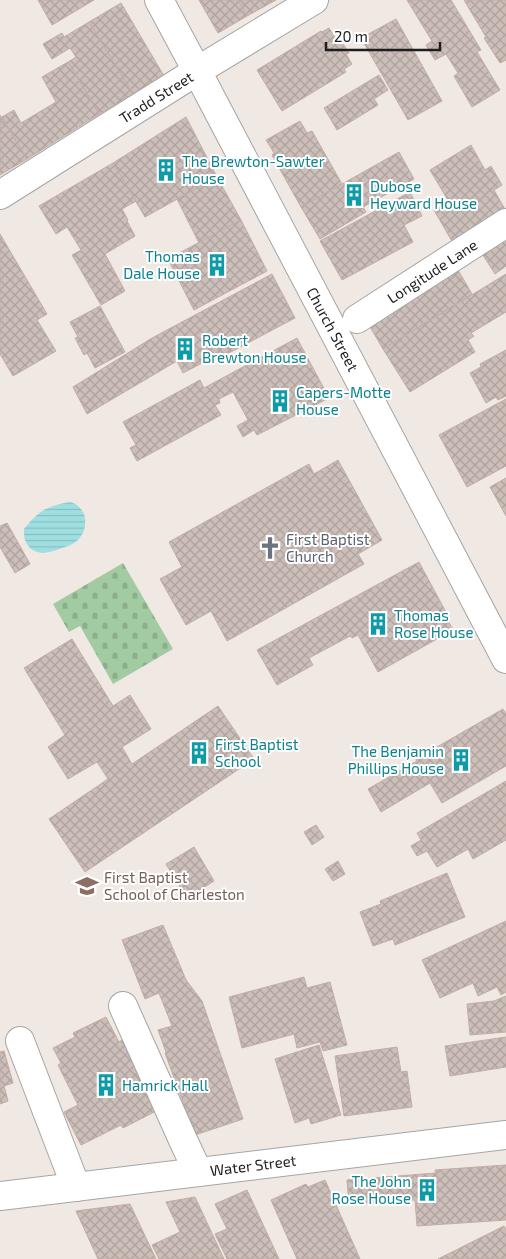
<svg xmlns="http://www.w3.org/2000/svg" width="506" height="1259" font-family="'Exo 2',sans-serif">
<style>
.cemetery{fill:url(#cemetery-stones)}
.water{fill:url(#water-rules)}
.building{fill:url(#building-cross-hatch);stroke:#c3aca4}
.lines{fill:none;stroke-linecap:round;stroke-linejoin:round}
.minor-casing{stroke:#a5a5a5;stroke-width:30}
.minor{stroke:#fff;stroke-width:28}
.labels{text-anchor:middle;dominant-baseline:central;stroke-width:4;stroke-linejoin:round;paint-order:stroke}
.street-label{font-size:15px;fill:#1e1e1e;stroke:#fff}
.culture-label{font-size:15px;fill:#0d838f;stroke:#fff;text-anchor:start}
.worship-label{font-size:15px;fill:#5b616d;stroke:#fff;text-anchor:start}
.education-label{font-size:15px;fill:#785e54;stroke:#fff;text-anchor:start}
</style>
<defs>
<pattern id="cemetery-stones" width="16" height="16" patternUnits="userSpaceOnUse" patternTransform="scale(1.25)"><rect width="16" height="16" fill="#a3cba2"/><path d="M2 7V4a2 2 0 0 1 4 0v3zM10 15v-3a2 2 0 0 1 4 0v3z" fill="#8cae8b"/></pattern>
<pattern id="water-rules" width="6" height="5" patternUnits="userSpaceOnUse" patternTransform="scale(1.25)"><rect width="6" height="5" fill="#9fdfe2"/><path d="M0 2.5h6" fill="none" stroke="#88bfc1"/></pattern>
<pattern id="building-cross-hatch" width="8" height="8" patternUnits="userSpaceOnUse" patternTransform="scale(1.25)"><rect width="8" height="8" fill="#ccbeb9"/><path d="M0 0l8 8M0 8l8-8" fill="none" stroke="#afa39f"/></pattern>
</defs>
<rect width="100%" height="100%" fill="#f0e9e3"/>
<polygon class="cemetery" points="123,563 173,649 113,684 80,626 69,632 53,604"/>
<path class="water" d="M70,502C76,503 81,508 84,514C86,520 86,530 81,536C77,543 69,546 62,548C48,554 32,557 25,540C24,537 24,532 24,529C38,511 47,506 70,502Z"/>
<g class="building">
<polygon points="38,0 94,0 52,25"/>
<polygon points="199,0 238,0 247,16 218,33"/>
<polygon points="238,0 276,0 247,16"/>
<polygon points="407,0 451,0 481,50 477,52 500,90 472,107 454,76 458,73 446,54 435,60 426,45 432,41"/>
<polygon points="464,0 506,0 506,60 500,63 484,38 486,37"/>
<polygon points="121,3 164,76 133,94 89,22"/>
<polygon points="396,19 442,101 408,120 361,38"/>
<polygon points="89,22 133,94 99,114 68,62 76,57 70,48 52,59 43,44 62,33 64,37"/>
<polygon points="329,28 337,41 340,39 349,53 346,54 352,64 344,69 346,72 282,111 257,70 321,31 322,32"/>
<polygon points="68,62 99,114 27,159 2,117 14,110 21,123 56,102 42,77"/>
<polygon points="379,75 388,90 374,99 378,105 337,130 324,108"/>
<polygon points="0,115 27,159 0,175"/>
<polygon points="186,117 217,177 145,217 113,163"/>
<polygon points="300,121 307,133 312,131 342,184 301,207 272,155 274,153 266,140"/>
<polygon points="471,145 485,170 491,166 502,185 494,190 506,211 457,250 434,210 449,202 430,170"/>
<polygon points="399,152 414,179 363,207 366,212 320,239 301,207"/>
<polygon points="113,163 136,201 122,209 128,220 127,221 135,236 105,254 125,291 101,305 72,255 81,250 67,227 56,234 39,206"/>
<polygon points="217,177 241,220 199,243 177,199"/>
<polygon points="410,192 422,216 404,225 413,242 342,280 320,241"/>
<polygon points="241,220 267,271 194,310 168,259"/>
<polygon points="0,234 47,314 37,320 56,351 13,376 0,354"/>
<polygon points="506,237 506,266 495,274 481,252"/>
<polygon points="458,270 472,294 383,349 369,325"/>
<polygon points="272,274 295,318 210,363 208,360 183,373 177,361 87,414 73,387 152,338"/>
<polygon points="506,274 506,312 471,333 474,336 468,340 475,352 410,392 383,349"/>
<polygon points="100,306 125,352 95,368 87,353 84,355 75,338 78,337 70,322"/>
<polygon points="297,338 329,398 257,435 254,430 243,437 237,426 248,420 233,392 219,399 220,403 215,405 221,415 137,461 130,448 136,445 123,422 200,380 204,388"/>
<polygon points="506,350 506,396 498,400 496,397 486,403 470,373 481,367 480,364"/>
<polygon points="506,399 506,466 467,487 439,435"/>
<polygon points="338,460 382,540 358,554 364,564 227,641 211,611 186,625 160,579 182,567 169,542 309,464 314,474"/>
<polygon points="506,478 506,516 490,487"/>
<polygon points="7,523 30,564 15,573 0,547 0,526"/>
<polygon points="419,562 448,616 446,617 453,630 378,672 358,635 352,638 350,636 309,658 313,665 277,685 257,650"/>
<polygon points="72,639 113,706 130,695 151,729 122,747 132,764 218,706 254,759 85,872 49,819 108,779 97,762 68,779 48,747 65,735 24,668"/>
<polygon points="503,709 506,714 506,766 442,803 430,783 381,812 368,789 417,761 416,759"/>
<polygon points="506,781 506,840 473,859 468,849 437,867 427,851 417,856 411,846 421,840 417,833"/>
<polygon points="316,825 324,837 312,845 304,832"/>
<polygon points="194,847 214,881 187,898 166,864"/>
<polygon points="338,861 345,874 333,881 325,869"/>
<polygon points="447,873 465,917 395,945 393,939 373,946 360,912 381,904 380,901"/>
<polygon points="506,921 506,992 501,995 497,987 478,996 473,983 440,998 422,960"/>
<polygon points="163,925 186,980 202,1001 243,1119 195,1135 165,1053 166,1052 158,1030 172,1026 159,993 145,999 122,940"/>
<polygon points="304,977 307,988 330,982 347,1045 323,1051 320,1042 297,1048 294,1034 242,1048 229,997"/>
<polygon points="506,996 506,1032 470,1035 467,1004 494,1001"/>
<polygon points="106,1017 119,1042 122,1040 158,1110 123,1128 121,1125 81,1145 64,1112 78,1105 58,1065 61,1063 53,1048 75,1037 73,1033"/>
<polygon points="506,1037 506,1067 450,1076 445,1046"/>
<polygon points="319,1045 341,1115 311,1124 309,1118 295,1123 275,1059"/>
<polygon points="397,1047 401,1072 407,1071 412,1107 344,1116 335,1056"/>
<polygon points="4,1051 13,1083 4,1086 8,1101 0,1104 0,1052"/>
<polygon points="506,1165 506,1220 417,1226 415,1200 349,1204 347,1180 436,1173 435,1170"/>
<polygon points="325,1180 360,1259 297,1259 271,1200 306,1184 308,1187"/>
<polygon points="247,1190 279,1259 227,1259 215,1234 227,1229 215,1204"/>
<polygon points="195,1197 224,1259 159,1259 152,1245 180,1232 166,1202"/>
<polygon points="130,1204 156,1259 98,1259 76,1211"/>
<polygon points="504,1226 506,1230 506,1259 438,1259"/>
</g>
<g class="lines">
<defs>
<g id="minor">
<polyline points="159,0 197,71 506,659"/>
<polyline points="0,195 197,71 314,0"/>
<polyline points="357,319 506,223"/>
<polyline points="123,1006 183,1140 198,1172"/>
<polyline points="20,1041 76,1187"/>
<polyline points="0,1196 506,1135"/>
</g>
</defs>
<use href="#minor" class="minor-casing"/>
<use href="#minor" class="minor"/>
</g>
<defs>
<symbol id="building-bare" viewBox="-9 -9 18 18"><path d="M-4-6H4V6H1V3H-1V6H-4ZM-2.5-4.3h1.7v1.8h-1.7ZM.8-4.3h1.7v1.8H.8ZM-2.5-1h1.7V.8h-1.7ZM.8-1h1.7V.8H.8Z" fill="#0f9aa8" stroke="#fff" stroke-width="2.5" paint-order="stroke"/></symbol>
<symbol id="church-bare" viewBox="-9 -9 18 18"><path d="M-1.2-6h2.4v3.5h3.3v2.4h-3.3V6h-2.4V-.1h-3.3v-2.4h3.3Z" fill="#6b7280" stroke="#fff" stroke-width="2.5" paint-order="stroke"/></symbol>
<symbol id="school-bare" viewBox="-9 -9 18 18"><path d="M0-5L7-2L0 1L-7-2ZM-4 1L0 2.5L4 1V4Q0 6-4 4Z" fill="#8d6e63" stroke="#fff" stroke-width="2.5" paint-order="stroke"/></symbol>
</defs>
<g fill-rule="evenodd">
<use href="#building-bare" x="150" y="154" width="32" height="32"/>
<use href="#building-bare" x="338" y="179" width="32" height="32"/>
<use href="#building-bare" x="201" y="249" width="32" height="32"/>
<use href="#building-bare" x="169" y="333" width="32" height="32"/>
<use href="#building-bare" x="264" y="385" width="32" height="32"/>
<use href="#church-bare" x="254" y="532" width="32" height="32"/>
<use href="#building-bare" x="362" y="608" width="32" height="32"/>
<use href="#building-bare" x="183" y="737" width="32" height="32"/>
<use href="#building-bare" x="445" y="744" width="32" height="32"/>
<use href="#school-bare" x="71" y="870" width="32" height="32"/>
<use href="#building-bare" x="90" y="1069" width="32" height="32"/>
<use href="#building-bare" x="411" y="1174" width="32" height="32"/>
</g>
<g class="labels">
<g class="street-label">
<text transform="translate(156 97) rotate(-32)">Tradd Street</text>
<text transform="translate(432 271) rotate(-33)">Longitude Lane</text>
<text transform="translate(333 329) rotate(62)">Church Street</text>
<text transform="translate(253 1165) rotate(-7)">Water Street</text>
</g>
<g class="culture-label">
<text x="182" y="161">The Brewton-Sawter<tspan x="182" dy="17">House</tspan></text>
<text x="370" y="186">Dubose<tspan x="370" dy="17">Heyward House</tspan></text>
<text x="200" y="256" text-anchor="end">Thomas<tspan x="200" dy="17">Dale House</tspan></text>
<text x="202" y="340">Robert<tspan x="202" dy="17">Brewton House</tspan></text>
<text x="296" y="392">Capers-Motte<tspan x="296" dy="17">House</tspan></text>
<text x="394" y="615">Thomas<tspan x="394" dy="17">Rose House</tspan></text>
<text x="215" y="744">First Baptist<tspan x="215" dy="17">School</tspan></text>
<text x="444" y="751" text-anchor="end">The Benjamin<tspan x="444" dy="17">Phillips House</tspan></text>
<text x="122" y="1085">Hamrick Hall</text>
<text x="411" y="1181" text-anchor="end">The John<tspan x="411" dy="17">Rose House</tspan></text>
</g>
<g class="worship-label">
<text x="286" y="539">First Baptist<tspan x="286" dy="17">Church</tspan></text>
</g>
<g class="education-label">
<text x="104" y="877">First Baptist<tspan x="104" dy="17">School of Charleston</tspan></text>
</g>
</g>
<path d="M326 42v8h114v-8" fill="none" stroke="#1e1e1e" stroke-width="2.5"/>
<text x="334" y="42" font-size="15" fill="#1e1e1e" stroke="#ffffff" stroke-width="4" paint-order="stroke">20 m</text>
</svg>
